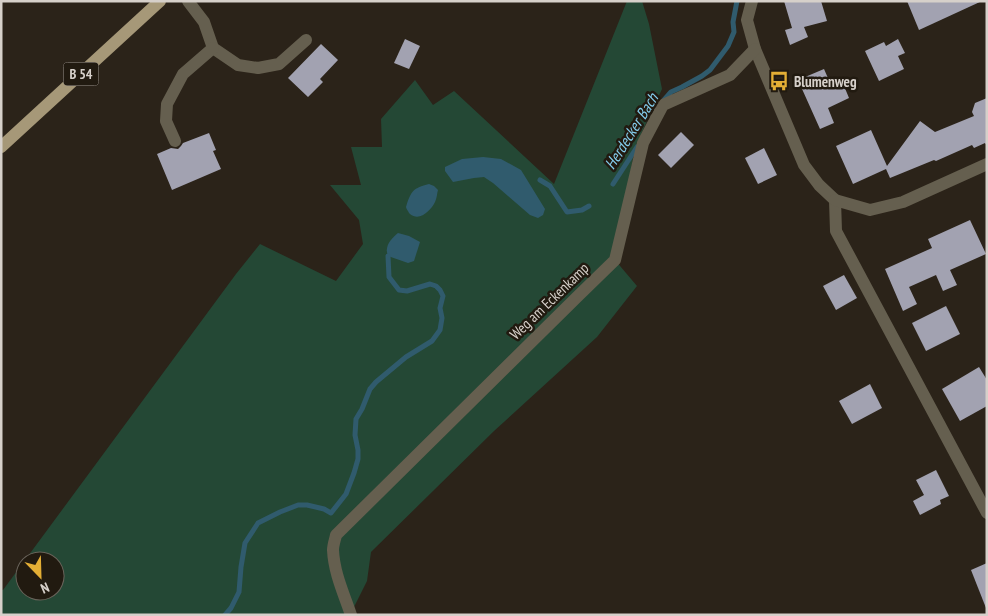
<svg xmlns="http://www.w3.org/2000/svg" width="988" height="616" font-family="'PT Sans Narrow',sans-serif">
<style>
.green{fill:#244835;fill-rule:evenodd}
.water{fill:#305b6d}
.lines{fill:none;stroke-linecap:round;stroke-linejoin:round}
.stream{stroke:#305b6d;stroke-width:5}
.building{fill:#a2a2b1}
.minor{stroke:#655f4f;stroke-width:12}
.major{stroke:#a69878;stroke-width:12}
.labels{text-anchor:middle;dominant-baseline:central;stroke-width:5;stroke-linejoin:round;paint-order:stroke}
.shield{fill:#211a10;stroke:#a09992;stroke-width:1}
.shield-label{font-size:14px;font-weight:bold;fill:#d6d0ca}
.poi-label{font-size:15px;font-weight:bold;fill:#d6d0ca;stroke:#211a10;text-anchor:start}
.street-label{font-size:15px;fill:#d6d0ca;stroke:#211a10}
.water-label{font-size:16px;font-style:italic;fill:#84cded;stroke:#211a10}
</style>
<rect width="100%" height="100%" fill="#2b2319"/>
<path class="green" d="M627,1H642L649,24L662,89L635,147L615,260L637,286L597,337L494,431L371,552L367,581L350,615H1V590H3L236,274L260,244L336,281L363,244L359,220L330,185H361L351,147H382L381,119L415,80L433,105L454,91L554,184ZM25,561H55V591H25Z"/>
<g class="water">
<polygon points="483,157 501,159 521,170 545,209 543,215 538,218 530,215 493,183 484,177 474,178 453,182 445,171 445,167 462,159"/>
<path d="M429,184L434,186L438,190C437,193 437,198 435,202C431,210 420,222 410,214C409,213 406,208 406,207C411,191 413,188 429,184Z"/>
<path d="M398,233L409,236L420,242L414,261L408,263L388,256C384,246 391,239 398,233Z"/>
</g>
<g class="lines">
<g class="stream">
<polyline points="664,100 671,92 682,87 702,76 710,70 728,46 734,32 733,22 737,1"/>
<polyline points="540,180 550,186 567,212 582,210 589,206"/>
<polyline points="613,184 637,147"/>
<polyline points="225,615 231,608 239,592 241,567 245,543 258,523 280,512 298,505 307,505 324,509 331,513 346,494 354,473 358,459 358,450 355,435 356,419 362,409 370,389 376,382 406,357 432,341 440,330 442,318 440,308 443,296 440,290 436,286 430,284 407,291 399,290 389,277 388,256"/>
</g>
</g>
<g class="building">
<polygon points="784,1 821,1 827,21 804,27 808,37 790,45 785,30 792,28"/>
<polygon points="907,1 982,1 919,30"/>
<polygon points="405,39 420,46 409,69 394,63"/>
<polygon points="898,39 905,53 898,56 904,69 879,81 865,51 884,42 886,46"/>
<polygon points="321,44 338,60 320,79 323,82 308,97 288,78"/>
<polygon points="824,69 831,85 842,81 849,98 828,108 834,123 820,129 798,80"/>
<polygon points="987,98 987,146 985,143 974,148 972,145 936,161 934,160 890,178 886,169 853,184 836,146 871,130 887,166 920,121 935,132 974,116 972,112 975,103"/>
<polygon points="681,132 694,145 671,168 658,155"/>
<polygon points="209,133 216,150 213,151 221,169 172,190 157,154 171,148 178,149 181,146 183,143"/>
<polygon points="764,148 777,175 758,184 745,158"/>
<polygon points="970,220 986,254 950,270 957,285 943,291 936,275 909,287 917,304 903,311 885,269 932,248 928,239"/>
<polygon points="844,275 857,298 836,310 823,286"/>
<polygon points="946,306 960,334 926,351 912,323"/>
<polygon points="979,367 987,380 987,406 960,421 942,389"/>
<polygon points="870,384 882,408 852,424 839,401"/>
<polygon points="936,470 949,496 940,500 941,504 920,515 913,501 924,495 916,480"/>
<polygon points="987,563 987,608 986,608 971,570"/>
</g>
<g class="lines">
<g class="minor">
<polyline points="188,1 204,22 213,48 238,65 258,68 279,64 306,40"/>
<polyline points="752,1 747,20 755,49 804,165 819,185 835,200 836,231 987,513"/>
<polyline points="175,141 166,121 167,104 183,74 213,48"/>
<polyline points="835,200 870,210 903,202 987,164"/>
<path d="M351,615C344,594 334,573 333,550C333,545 335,540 336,535L577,297L615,260L643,143L663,105L730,75L755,49"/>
</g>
<polyline class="major" points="1,147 160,1"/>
</g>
<defs>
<symbol id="bus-bare" viewBox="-9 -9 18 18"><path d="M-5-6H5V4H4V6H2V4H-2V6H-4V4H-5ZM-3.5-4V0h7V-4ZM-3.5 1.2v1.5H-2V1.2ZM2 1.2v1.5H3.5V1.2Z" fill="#e3ae35" stroke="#211a10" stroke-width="2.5" paint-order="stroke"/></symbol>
</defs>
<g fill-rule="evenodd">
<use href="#bus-bare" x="765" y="67" width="28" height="28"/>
</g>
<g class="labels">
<rect class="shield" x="63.5" y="62.5" width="35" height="23" rx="4"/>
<g class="shield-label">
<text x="81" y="74">B 54</text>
</g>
<g class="poi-label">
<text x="794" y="81">Blumenweg</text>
</g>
<g class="street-label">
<text transform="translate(549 301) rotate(-44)">Weg am Eckenkamp</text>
</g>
<g class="water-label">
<text transform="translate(631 131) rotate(-58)">Herdecker Bach</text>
</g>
</g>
<rect width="988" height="616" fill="none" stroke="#d6d0ca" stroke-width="5"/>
<g transform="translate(40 576) rotate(157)"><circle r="24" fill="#211a10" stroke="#69635a"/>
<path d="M0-4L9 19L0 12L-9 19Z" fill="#e3ae35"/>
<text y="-8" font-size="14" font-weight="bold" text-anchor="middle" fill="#d6d0ca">N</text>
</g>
</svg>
